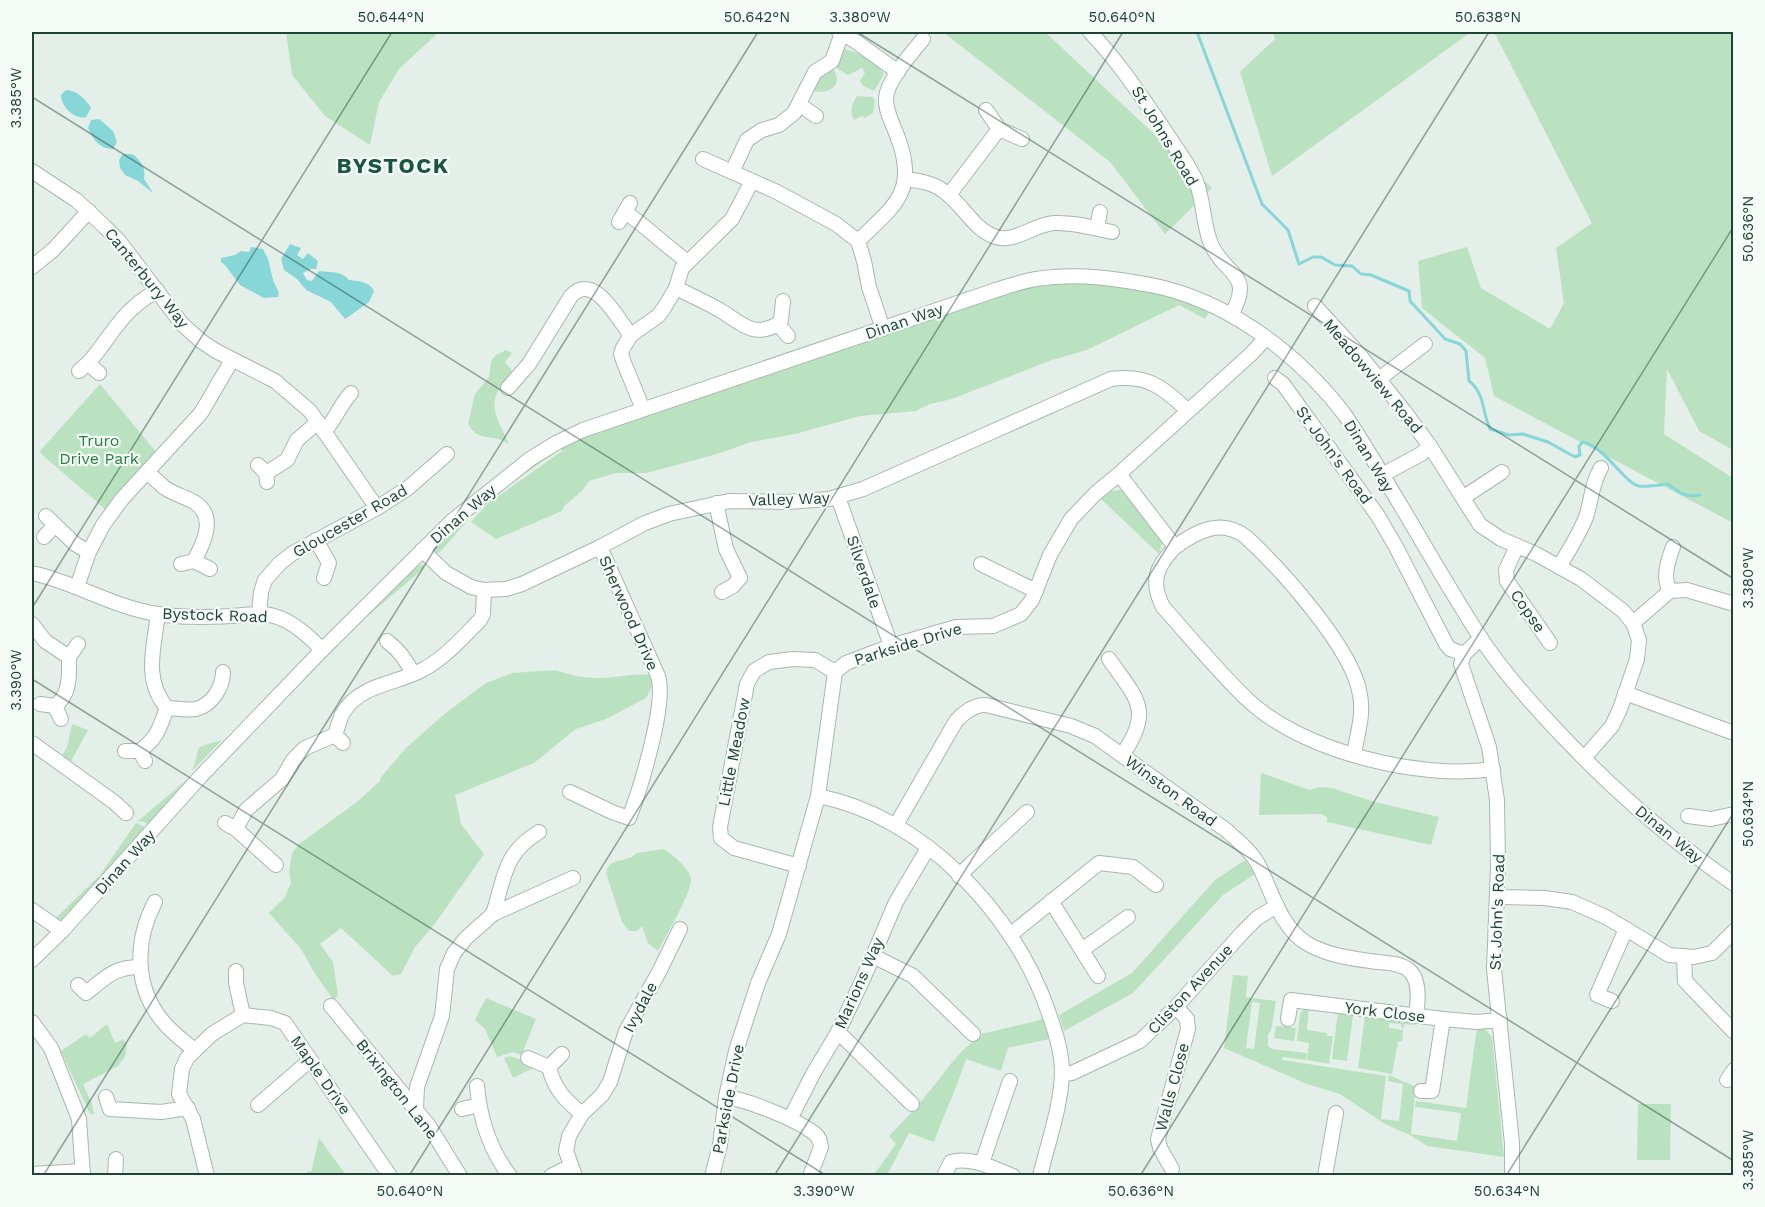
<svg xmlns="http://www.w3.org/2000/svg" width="1765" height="1207" font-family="'Work Sans',sans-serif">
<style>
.green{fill:#bbe2c0;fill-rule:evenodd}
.water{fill:#87d7d9}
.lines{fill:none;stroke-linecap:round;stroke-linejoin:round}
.stream{stroke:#87d7d9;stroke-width:3}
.minor-casing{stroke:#a6b8af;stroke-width:16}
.minor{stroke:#fff;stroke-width:14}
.ticks{fill:none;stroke:#214335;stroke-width:1.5;stroke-opacity:0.45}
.labels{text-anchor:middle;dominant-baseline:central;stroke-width:4.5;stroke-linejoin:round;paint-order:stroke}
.street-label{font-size:16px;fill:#214335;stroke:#f5fbf7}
.park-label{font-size:16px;fill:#277e3d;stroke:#f5fbf7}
.district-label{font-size:22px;font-weight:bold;letter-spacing:1.5px;fill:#1b5740;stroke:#f5fbf7}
.neatline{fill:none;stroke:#214335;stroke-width:2}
.ticks-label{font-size:15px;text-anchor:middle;fill:#214335}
</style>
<rect width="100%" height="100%" fill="#e4efe9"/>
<g class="green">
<polygon points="286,32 439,32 399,69 379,102 370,145 325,116 292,75"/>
<polygon points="943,32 1045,32 1212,188 1165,234 1110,162"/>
<polygon points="1272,32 1471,32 1272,176 1240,72 1275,39"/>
<polygon points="1494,32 1733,32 1733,450 1699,431 1667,369 1664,434 1733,478 1733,523 1494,396 1485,358 1422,308 1418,261 1467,247 1481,288 1550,329 1564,303 1556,248 1592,223"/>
<path d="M844,49C857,51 877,62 884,74L874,91L863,86L860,81L865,73L862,68L848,75L833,66L840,58Z"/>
<path d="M832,68C846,83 828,97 811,90L818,76Z"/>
<path d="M857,96L873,97L875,101L873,113L865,118L862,116L854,120C849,111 852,104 857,96Z"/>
<polygon points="1064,282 1096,282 1164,292 1210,311 1205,319 1179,305 1087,350 1052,360 952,399 930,404 916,411 860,416 795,434 751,442 717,454 647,473 616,473 589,481 582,491 564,506 562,511 496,539 471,522 487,504 562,451 561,446 573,440 1010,291 1046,284"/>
<path d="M506,350L512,353L505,362L512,371C509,379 502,383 498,391C488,411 502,426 509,445C494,431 480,445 468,424L475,394L489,377L491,361L496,355Z"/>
<polygon points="100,384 157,453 105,509 39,452"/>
<path d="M557,448L559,450L483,503L440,552L436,554L435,548L438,542C475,508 514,475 557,448Z"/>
<polygon points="1120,490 1125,492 1163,541 1159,554 1101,499 1111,491"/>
<polygon points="424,564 424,568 363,620 258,727 256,726 411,569"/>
<path d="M555,670C570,675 583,678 598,678C617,678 633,673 652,675L654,683L646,698L606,719L576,729L534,763L455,795L461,824L484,854L434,925L415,947L401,974L393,976L341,928L320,944L333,962L338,995L334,1001L314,972L301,949L269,913L285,897L291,883L289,872L292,853L299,844L357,802L380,781L381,777L406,748L447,712L486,683L512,673Z"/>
<polygon points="281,682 282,683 149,826 144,822 138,821 190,777"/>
<polygon points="72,724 88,730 71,761 62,756 67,747"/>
<path d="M222,740L192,771C203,743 189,750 222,740Z"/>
<polygon points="1261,773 1310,790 1318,787 1332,788 1375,802 1439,817 1431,845 1327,822 1327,817 1321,814 1259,815"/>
<polygon points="136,823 147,828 64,920 54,920 100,875"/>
<path d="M663,849C672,853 690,869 691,879C692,892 665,937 658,951L648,943L642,926L637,931H629L622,922L606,873C609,859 619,862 629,858C634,857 633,854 638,853C646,851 655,851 663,849Z"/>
<polygon points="1245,860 1255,874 1223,895 1133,993 1064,1031 1059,1015 1132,973 1215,880"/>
<path d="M1233,975L1248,976L1246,997L1276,1001L1271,1031L1268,1034V1046L1272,1049L1307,1053L1306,1060L1283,1057L1282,1060L1386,1076L1381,1119L1399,1121L1403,1084L1388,1081L1389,1075L1416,1087L1411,1134L1457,1141L1461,1113L1415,1107L1416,1101L1466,1108L1476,1034L1478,1029H1485L1492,1037L1504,1157L1427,1146L1410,1135L1385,1124L1340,1094L1307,1084L1224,1048ZM1252,1002L1260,1003L1254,1049L1246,1048Z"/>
<polygon points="486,998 536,1019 523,1051 525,1052 524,1056 513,1052 497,1057 485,1029 475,1020"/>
<polygon points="1306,1007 1309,1008 1307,1030 1327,1033 1327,1036 1333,1036 1329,1064 1307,1060 1309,1043 1297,1041 1300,1014"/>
<polygon points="1338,1012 1353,1015 1347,1061 1332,1059"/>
<polygon points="1365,1016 1415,1022 1415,1025 1404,1024 1404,1028 1401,1027 1401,1024 1389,1023 1389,1028 1403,1030 1402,1041 1398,1042 1392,1074 1358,1068"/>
<path d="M1044,1019L1049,1039L1008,1048L1001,1071L966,1059C957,1088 944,1114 934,1142L909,1133L887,1175L873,1176L896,1144L889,1136C906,1119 922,1101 936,1083C950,1065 963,1046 982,1036L981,1034Z"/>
<polygon points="107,1024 115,1043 123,1039 127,1044 125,1057 118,1066 83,1084 92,1104 94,1114 90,1114 61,1051 86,1034 90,1038"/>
<polygon points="1276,1026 1296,1028 1294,1041 1274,1038"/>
<polygon points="510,1056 535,1065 533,1068 513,1078 504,1058"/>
<polygon points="1638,1104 1671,1104 1670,1160 1637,1160"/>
<polygon points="319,1138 346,1175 307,1175 307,1171 311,1172"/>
</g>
<g class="water">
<path d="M66,90C76,90 86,99 91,108L86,117C74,120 61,106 61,95Z"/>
<path d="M99,119L113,131L117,142L113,149C100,149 93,140 88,128L91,120Z"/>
<path d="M123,154H132C141,160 146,168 144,179L153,193L138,181L125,175L120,168L119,160Z"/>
<path d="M290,244L301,248L297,255L303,259L308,253L318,261L316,269H311L303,273L307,280L312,281L319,271C330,273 341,270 349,280C359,281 370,282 374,291L369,302L345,319L331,302L306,290L297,279L284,270L281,259Z"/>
<polygon points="251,247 263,249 268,259 273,280 279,293 278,297 264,298 240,285 225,265 221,262 221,258 235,255 241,251 249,252"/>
</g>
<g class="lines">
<path class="stream" d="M1197,32L1262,204L1288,230L1299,264L1313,257H1321L1335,265L1352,266L1361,274L1371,275L1409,291L1410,301L1437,330L1445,339L1460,344L1466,351L1469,381C1485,393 1482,412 1490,429L1509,435L1523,434L1548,442L1575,457L1580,455L1579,447L1582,442C1605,446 1625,484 1639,486C1648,487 1659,485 1668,484C1680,493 1685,498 1700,495"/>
<defs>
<g id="minor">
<polyline points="839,32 855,41 898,72"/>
<path d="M1090,32C1119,62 1141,96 1165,131C1175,147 1189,164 1196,181C1204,201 1203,225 1211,244C1225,276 1255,273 1231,315"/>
<polyline points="800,105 816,116"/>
<polyline points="999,129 1022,139"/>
<polyline points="703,159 777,192 836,224 858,241 864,261 869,287 883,329"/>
<polyline points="32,171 76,200 104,226 119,241 182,324 201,341 216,351 275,381 310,411 377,508"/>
<polyline points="732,172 747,140 762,130 779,125 794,113 815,72 832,61 842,33"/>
<path d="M906,179C920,181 934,183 945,192C963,205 975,231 996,237C1015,243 1035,224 1054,223C1074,222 1093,228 1112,232"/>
<polyline points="949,195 999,129 986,110"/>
<path d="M625,212C647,227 666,246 688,262"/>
<polyline points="619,222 630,203"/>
<polyline points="1097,228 1100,212"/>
<path d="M858,241C894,206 918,192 898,138C894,126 885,111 886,98C887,80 912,53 923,39"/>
<polyline points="32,267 53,250 89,211"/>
<path d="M676,288C692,296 708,303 723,312C742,324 754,338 778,324"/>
<polyline points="783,301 781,320 778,324 788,336"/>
<polyline points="1315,306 1359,354 1404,411 1430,446 1480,525 1501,539 1536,554 1581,579 1623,611 1633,623 1639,640 1637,659 1620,709 1612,726 1584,758"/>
<path d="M88,363C105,345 115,323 134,307C141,300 150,295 157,290"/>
<polyline points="79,371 88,363 99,373"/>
<polyline points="1275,378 1283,384 1378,516 1396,547 1446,644 1450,649 1464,654"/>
<polyline points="1379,379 1425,344"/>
<path d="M508,388L529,364L571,296C595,271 618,321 631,335"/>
<polyline points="643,409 624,363 621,354 623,348 631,335 658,316 664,308 676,288 682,268 732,219 752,181"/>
<path d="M324,432C335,420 340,405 351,393"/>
<polyline points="258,465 266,473 267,482"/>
<path d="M147,472C153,477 159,483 165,488C174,494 185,497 194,502C217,516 204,543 194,561"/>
<polyline points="266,473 287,460 297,440 318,422"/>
<path d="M1119,474L1175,547C1156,567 1150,581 1163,607C1191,638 1218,672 1249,701C1304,752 1421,780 1493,769"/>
<polyline points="1382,475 1421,454 1430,446"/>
<polyline points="838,497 891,646"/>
<polyline points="1464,497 1502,472"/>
<polyline points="716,503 726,549 740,578 733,586 722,592"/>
<polyline points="46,516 75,544 89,552"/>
<polyline points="44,537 55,525"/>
<polyline points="316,540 329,563 324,578"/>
<polyline points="1517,546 1506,570 1507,581 1550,643"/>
<path d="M1175,547C1197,531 1221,518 1246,537C1280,568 1354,650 1360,695C1364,715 1357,735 1354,754"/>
<path d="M422,550L446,573L471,587L484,590L506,589L522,584L600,547L645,523L669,514L729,501L787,502L829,499L863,489L1111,379C1147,374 1163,387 1188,411"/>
<polyline points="181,564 194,561 210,569"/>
<polyline points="981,564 1036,591"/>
<path d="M1559,567C1569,550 1579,535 1586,517C1592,499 1591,485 1601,468"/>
<path d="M32,573C75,582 114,608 158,614C183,618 207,617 232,616C245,615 261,612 274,616C293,621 309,636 322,650"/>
<polyline points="77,587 89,552 103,525 122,499 201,413 232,360"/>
<path d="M1670,591C1662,577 1668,561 1673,547"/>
<path d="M158,614C154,647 143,680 167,708C176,708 188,711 196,709C212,705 223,687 223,672"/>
<polyline points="259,615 261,592 265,580 280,563 293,553 377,508 408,488 447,454"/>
<polyline points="1633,623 1670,591 1687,590 1734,604"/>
<path d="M32,624L45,641L69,657C69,675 71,694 55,706"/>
<polyline points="1481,638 1464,654 1461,664 1489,747 1497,800 1498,866 1494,969 1512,1143 1512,1176"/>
<path d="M387,641C399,650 407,661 413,674"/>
<polyline points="69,657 78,644"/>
<path d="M1109,659C1136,698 1154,710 1122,755"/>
<polyline points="1625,693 1734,733"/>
<polyline points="40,704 55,706 61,719"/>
<polyline points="32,743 114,802 126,813"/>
<path d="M343,743L335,735C338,728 339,719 343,713C359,684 398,684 424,669C446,657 463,637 480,620L483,614L484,590"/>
<polyline points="125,751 140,751 145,761"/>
<path d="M140,751C159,736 159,728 167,708"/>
<path d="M570,792L612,812L629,818C640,790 667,703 658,676L600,547"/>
<path d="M818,796C922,816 1014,912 1048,1011C1055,1031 1062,1051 1062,1073C1061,1107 1048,1142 1040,1176"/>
<polyline points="1688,816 1711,819 1734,814"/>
<polyline points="225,823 236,829 246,810 282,779 293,760 305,748 335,735"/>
<path d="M896,825L956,721C963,713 975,704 986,705L1071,726L1095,736L1226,830C1237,840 1251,851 1258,864C1272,891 1280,928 1308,944C1327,955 1349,958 1370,961C1382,963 1400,962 1410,971C1420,981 1418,1003 1416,1015"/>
<polyline points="236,829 276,865"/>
<polyline points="799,866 734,848 721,838 720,827 747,684 754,671 769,662 793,659 815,660 835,672"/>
<polyline points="959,876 972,863 1027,812"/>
<polyline points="1497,897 1545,898 1572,902 1606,917 1669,955 1694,957 1712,953 1734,931"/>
<polyline points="1051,901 1098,976"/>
<path d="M155,902C134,942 134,990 166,1025C174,1034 185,1042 194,1050"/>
<polyline points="32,910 62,931"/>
<path d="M493,914C505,877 503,854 539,832"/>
<polyline points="1010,935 1099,863 1133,867 1156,885"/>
<polyline points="1082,950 1128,917"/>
<polyline points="873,956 913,976 973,1034"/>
<polyline points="1684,956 1685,981 1734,1032"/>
<path d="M32,960L62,931L201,776L322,650L452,521L530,459L556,443L583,430L996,290C1009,286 1023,281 1036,279C1067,274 1097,276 1127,281C1139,283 1152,285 1164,288C1235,306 1301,357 1345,415C1393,488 1433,564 1480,637C1505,675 1536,709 1568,742C1618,794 1673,842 1734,884"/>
<polyline points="236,971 236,983 243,1015"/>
<path d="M78,985L86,993C105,978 114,967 139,967"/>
<polyline points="1612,1001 1597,995 1626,929"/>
<polyline points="331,1006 429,1126 460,1176"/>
<polyline points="1288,1019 1291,1000 1443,1019 1477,1022 1500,1020"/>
<polyline points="32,1022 51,1048 79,1119 83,1176"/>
<polyline points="838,1032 912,1104"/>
<path d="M528,1058L549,1067C554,1089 565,1100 582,1114"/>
<polyline points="549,1067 562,1054"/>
<polyline points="1062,1074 1072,1073 1140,1041 1176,1007 1242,933 1257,918 1277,906"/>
<polyline points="1727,1080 1734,1070"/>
<path d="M477,1086C480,1119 489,1149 510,1176"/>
<polyline points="1421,1091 1432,1091 1443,1019"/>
<polyline points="106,1097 110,1109 161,1112 188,1108"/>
<path d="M726,1097C748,1100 798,1120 815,1134C820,1138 820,1142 821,1147L810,1176"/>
<polyline points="258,1105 309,1061"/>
<polyline points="416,1109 417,1087 442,1016 447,969 454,953 466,938 493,914 573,878"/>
<polyline points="462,1109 479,1105"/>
<polyline points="790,1119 814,1072 838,1032 863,979 896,902 928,848"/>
<polyline points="982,1163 1010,1081"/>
<polyline points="1172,1169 1160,1148 1158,1139 1188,1029 1187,1019 1176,1007"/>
<polyline points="32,1174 83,1171"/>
<polyline points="115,1176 116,1159"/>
<polyline points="207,1176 193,1119 179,1094 182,1069 187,1058 212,1034 243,1015 271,1018 285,1023 390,1176"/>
<polyline points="551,1176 571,1166"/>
<polyline points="575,1176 566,1151 569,1136 582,1114 602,1095 610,1082 626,1031 659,972 680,929"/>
<polyline points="712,1176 720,1145 726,1097 736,1051 758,983 779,934 818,796 835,672 846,663 891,646 956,627 993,626 1021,614 1032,600 1050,555 1071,519 1095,494 1119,474 1251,354 1265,339"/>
<path d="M944,1176L951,1162C971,1156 995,1169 1013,1176"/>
<polyline points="1325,1176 1336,1113"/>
</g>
</defs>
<use href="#minor" class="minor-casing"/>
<use href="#minor" class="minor"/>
</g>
<path class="ticks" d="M857,32L1734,579M32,97L1734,1161M32,608L392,32M32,679L827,1176M43,1176L758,32M409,1176L1123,32M774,1176L1489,32M1140,1176L1734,226M1506,1176L1734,812"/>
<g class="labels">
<g class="street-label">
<text transform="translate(1165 136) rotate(59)">St Johns Road</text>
<text transform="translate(147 278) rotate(51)">Canterbury Way</text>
<text transform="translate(904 321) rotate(-19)">Dinan Way</text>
<text transform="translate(1373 376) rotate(50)">Meadowview Road</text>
<text transform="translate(1334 455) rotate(54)">St John's Road</text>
<text transform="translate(1369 456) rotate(59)">Dinan Way</text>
<text transform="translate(789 499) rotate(-2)">Valley Way</text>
<text transform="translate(463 514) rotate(-41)">Dinan Way</text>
<text transform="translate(350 521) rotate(-30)">Gloucester Road</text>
<text transform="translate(864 572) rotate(71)">Silverdale</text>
<text transform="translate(1528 611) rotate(55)">Copse</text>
<text transform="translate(629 613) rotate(66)">Sherwood Drive</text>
<text transform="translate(215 615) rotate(2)">Bystock Road</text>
<text transform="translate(908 644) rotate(-17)">Parkside Drive</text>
<text transform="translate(734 752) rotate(-79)">Little Meadow</text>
<text transform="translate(1171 791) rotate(36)">Winston Road</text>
<text transform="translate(1669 834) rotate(39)">Dinan Way</text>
<text transform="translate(125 862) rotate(-48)">Dinan Way</text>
<text transform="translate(1497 912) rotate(-88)">St John's Road</text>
<text transform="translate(859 983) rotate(-66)">Marions Way</text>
<text transform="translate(1190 989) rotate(-47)">Cliston Avenue</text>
<text transform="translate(640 1007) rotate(-62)">Ivydale</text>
<text transform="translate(1385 1012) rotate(7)">York Close</text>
<text transform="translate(321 1075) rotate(55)">Maple Drive</text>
<text transform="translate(1172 1087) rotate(-75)">Walls Close</text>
<text transform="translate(397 1089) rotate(52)">Brixington Lane</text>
<text transform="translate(728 1099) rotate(-79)">Parkside Drive</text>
</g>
<g class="park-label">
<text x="99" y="440">Truro<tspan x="99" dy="18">Drive Park</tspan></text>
</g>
<g class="district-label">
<text x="393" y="165">BYSTOCK</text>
</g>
</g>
<rect width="1765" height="1207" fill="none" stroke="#f5fbf7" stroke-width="66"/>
<rect x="33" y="33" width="1699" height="1141" class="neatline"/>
<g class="ticks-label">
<text x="391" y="22">50.644°N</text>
<text x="757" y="22">50.642°N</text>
<text x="860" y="22">3.380°W</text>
<text x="1122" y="22">50.640°N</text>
<text x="1488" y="22">50.638°N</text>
<text transform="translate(16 98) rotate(-90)" y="5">3.385°W</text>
<text transform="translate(1748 229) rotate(-90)" y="5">50.636°N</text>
<text transform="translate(1748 578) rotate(-90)" y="5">3.380°W</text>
<text transform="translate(16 680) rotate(-90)" y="5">3.390°W</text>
<text transform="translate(1748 814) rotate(-90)" y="5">50.634°N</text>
<text transform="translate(1748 1160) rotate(-90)" y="5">3.385°W</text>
<text x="410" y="1196">50.640°N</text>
<text x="824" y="1196">3.390°W</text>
<text x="1141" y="1196">50.636°N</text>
<text x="1507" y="1196">50.634°N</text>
</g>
</svg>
